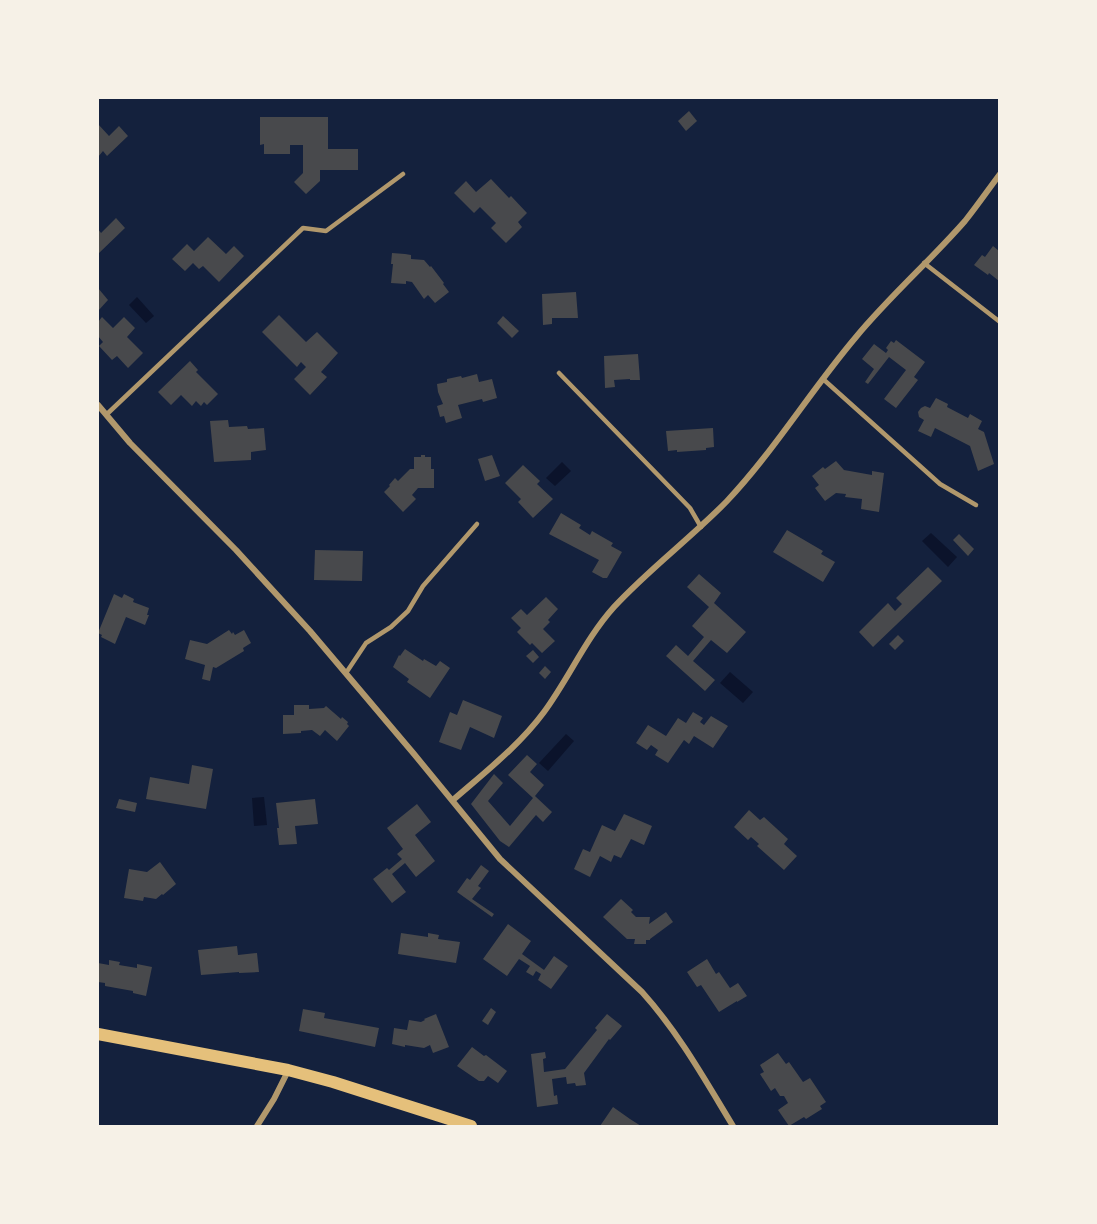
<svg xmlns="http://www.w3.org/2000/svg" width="1097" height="1224" font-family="'Asap Condensed',sans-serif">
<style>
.water{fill:#0b132b}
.building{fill:#48494c}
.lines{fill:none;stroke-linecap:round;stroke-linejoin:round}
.service{stroke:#b1986c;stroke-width:4.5}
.minor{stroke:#b1986c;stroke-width:6}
.secondary{stroke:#e5c07b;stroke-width:12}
</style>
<rect width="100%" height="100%" fill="#14213d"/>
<g class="water">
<polygon points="137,297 154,316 146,323 129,305"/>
<polygon points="562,462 571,471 555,486 546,478"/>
<polygon points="931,533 957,557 948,567 922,541"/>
<polygon points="730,672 753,692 743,703 720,683"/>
<polygon points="566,734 574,741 548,771 539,763"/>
<polygon points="264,797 267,825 254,826 252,798"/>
</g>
<g class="building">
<polygon points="689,111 697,121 686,131 678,121"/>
<polygon points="260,117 328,117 328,149 358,149 358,170 320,170 320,181 306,194 294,182 303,173 303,145 290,145 290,154 264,154 264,144 260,145"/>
<polygon points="98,124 109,136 119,126 128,136 107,156 103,151 98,157"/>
<polygon points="491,179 509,198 511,196 527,213 518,222 522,227 506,243 491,228 496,223 480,207 474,213 454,193 466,181 476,192"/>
<polygon points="116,218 125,228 98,254 98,229 101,233"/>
<polygon points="208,237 226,254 234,246 244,256 219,282 203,266 199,269 193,263 185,271 172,259 187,244 194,251"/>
<polygon points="993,246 999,251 999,281 989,273 988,275 974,265 982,255 985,257"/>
<polygon points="392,253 405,254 411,255 411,259 424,260 430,267 431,266 444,283 443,284 449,292 435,303 428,295 424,299 412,282 406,281 406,284 391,283 393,264 391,264"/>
<polygon points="98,288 108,300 98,311"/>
<polygon points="576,292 578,318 552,318 552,324 543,325 542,294"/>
<polygon points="279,315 306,342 317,332 338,353 321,372 327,377 310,395 294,379 306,367 301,362 297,367 262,332"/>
<polygon points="503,316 519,331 512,338 497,323"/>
<polygon points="102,317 113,328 124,317 135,328 127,337 143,353 128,368 117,356 112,360 99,346 103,342 98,336 98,322"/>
<polygon points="896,340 925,362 914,377 918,380 896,408 884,399 906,370 889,357 868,384 865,382 874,369 862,359 874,344 886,353 888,350 886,348 891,341 894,343"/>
<polygon points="638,354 640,380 630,380 630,379 614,380 615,387 605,388 604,356"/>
<polygon points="190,361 198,370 196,372 218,394 207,405 204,402 201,406 196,401 192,406 181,395 171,405 158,392"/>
<polygon points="477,374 479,382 492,379 497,398 483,402 482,399 458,405 462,418 446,423 444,416 440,417 437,406 443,404 438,392 437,384 447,382 447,379 461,376 462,378"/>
<polygon points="936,398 948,404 947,407 968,418 970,414 982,421 978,429 984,432 994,464 978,471 970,446 935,428 931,437 918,431 924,420 919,417 918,412 921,408 925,406 930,408"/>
<polygon points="228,420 229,427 247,426 248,429 264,428 266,450 251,452 251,460 214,462 210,421"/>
<polygon points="713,428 714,447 706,448 706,450 677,452 677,450 668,451 666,431"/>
<polygon points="421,455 425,455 425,457 431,457 431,469 434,469 434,488 418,488 412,495 416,499 403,512 384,492 390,486 389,485 395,478 398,481 410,469 414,469 414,457 421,457"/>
<polygon points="492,455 500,476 485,481 478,459"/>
<polygon points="836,461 844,470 872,475 872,471 884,473 879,512 861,509 862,499 845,497 846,494 836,493 825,501 815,488 819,485 812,476 823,467 825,469"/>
<polygon points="523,465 540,481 537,484 553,499 533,518 518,502 521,499 505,483"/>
<polygon points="561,513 581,525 579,528 590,535 592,531 613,543 611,546 622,552 607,578 603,578 592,572 599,560 549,534"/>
<polygon points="787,530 823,551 821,554 835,562 823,582 773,552"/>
<polygon points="959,534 974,549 968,556 953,540"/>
<polygon points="315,550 363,551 362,581 314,580"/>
<polygon points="928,567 942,581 873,647 859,632 888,603 895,611 902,604 896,598"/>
<polygon points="699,574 721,593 714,603 746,632 727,653 711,640 693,661 715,680 705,691 666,656 676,645 688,656 704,637 692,626 709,607 687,587"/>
<polygon points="114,594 122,598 124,594 134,599 133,602 149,608 147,615 149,615 145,625 126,617 115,644 101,637 102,635 98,633"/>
<polygon points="546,597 558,609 548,620 550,622 543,629 555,641 542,653 532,643 530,645 517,632 521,628 511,618 521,609 527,615"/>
<polygon points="229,630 232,634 233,632 235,635 244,630 251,643 243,648 244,651 216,668 213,667 210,681 202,679 205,665 185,659 190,640 207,644"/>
<polygon points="898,635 904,641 895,650 889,644"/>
<polygon points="405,649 423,661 424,659 436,666 440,661 450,668 430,698 407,682 409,679 393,667 399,655 400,656"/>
<polygon points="533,650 539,657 533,663 526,656"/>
<polygon points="545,666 551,672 545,679 539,673"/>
<polygon points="463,700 502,716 494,738 470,727 461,750 439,742 450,712 457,715"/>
<polygon points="294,705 309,705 309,709 324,708 326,706 341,719 342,717 348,722 347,724 349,726 337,741 325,730 320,736 312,730 301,731 301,733 283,734 283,715 294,715"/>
<polygon points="693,712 703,718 700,722 704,725 711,716 728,726 713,748 694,736 689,744 684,740 668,763 655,755 658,750 651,745 647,750 636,743 648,725 666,736 678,718 686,723"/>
<polygon points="527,755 537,764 530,772 544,785 535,796 552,812 543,822 536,815 509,847 500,841 471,804 494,774 503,783 488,801 510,826 533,798 508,775"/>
<polygon points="192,765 213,769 206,809 146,799 150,777 189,784"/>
<polygon points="119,799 137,803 135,812 116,808"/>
<polygon points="315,799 318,824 295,826 297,844 279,845 277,828 279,828 276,803"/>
<polygon points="417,804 431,822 415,835 435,861 416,877 405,863 392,874 406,892 392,903 373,879 387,868 389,870 402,859 397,854 403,849 387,828"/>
<polygon points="749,810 760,820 764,817 788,839 784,844 797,856 784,870 757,846 759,844 751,837 748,840 734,827"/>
<polygon points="624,814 652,826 644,845 631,839 621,858 614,855 611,862 600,856 590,877 574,869 583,849 590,852 602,825 615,831"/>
<polygon points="160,862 176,884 163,895 162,894 156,899 144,897 143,901 124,898 129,869 147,872"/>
<polygon points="481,865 489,871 478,886 481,888 472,899 494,914 492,917 457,892 467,878 470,880"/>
<polygon points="621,899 633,910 631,912 636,917 650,917 649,924 666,912 673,922 650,939 650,940 646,940 646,944 634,944 635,939 627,939 603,917"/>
<polygon points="508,924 531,941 522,954 544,970 554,956 568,966 551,989 538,980 541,974 536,971 533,976 526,972 530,966 519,959 507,976 483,959"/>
<polygon points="401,933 428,937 428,933 439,935 438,939 460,942 456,963 398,954"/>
<polygon points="237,946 238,955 257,953 259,972 239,973 239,972 201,975 198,950"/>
<polygon points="707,959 716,974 719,972 730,988 738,983 747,996 737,1002 737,1001 719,1012 701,985 697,987 687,972"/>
<polygon points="109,960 120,962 119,965 137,968 137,964 152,967 146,996 133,993 133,991 105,986 105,983 98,982 98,963 109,965"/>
<polygon points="491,1008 496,1012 488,1025 482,1021"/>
<polygon points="303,1009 325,1013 324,1018 379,1028 375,1047 299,1031"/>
<polygon points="436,1014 449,1047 433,1053 430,1045 424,1048 405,1045 405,1047 392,1044 394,1028 407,1030 409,1020 421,1022 425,1020 424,1019"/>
<polygon points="607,1014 622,1026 610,1040 609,1039 584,1073 586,1085 576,1086 575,1083 567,1084 566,1077 552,1079 554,1096 557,1095 558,1104 537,1107 531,1054 545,1052 546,1058 543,1059 544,1072 565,1069 597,1030 595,1028"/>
<polygon points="472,1047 484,1056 486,1055 507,1071 498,1083 488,1076 484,1081 479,1081 457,1066"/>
<polygon points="778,1053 786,1064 789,1062 803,1082 810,1078 826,1102 820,1106 822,1109 806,1119 804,1117 789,1126 778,1110 788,1103 784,1096 780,1096 775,1088 771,1091 760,1074 764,1072 760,1065"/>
<polygon points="613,1107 630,1119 641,1126 600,1126"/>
</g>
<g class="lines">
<g class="service">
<polyline points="924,263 1000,322"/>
<polyline points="559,373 690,508 701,527"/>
<polyline points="823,379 940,484 976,505"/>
<polyline points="106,415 303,228 326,231 403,174"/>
<polyline points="346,673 366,643 391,627 408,611 423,586 477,524"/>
</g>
<g class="minor">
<path d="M98,405L130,443L236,550L310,631L414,754L500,859L642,992C679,1033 705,1080 733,1126"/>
<path d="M453,800C484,773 519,746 544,712C569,678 586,638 614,607C649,569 691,538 727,501C775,450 811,390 856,337C890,296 930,261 965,221C977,206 988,190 1000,174"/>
<polyline points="257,1126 274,1099 288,1071"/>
</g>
<polyline class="secondary" points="98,1034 288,1070 333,1082 471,1126"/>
</g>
<rect width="1097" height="1224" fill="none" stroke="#f6f1e7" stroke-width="198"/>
</svg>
